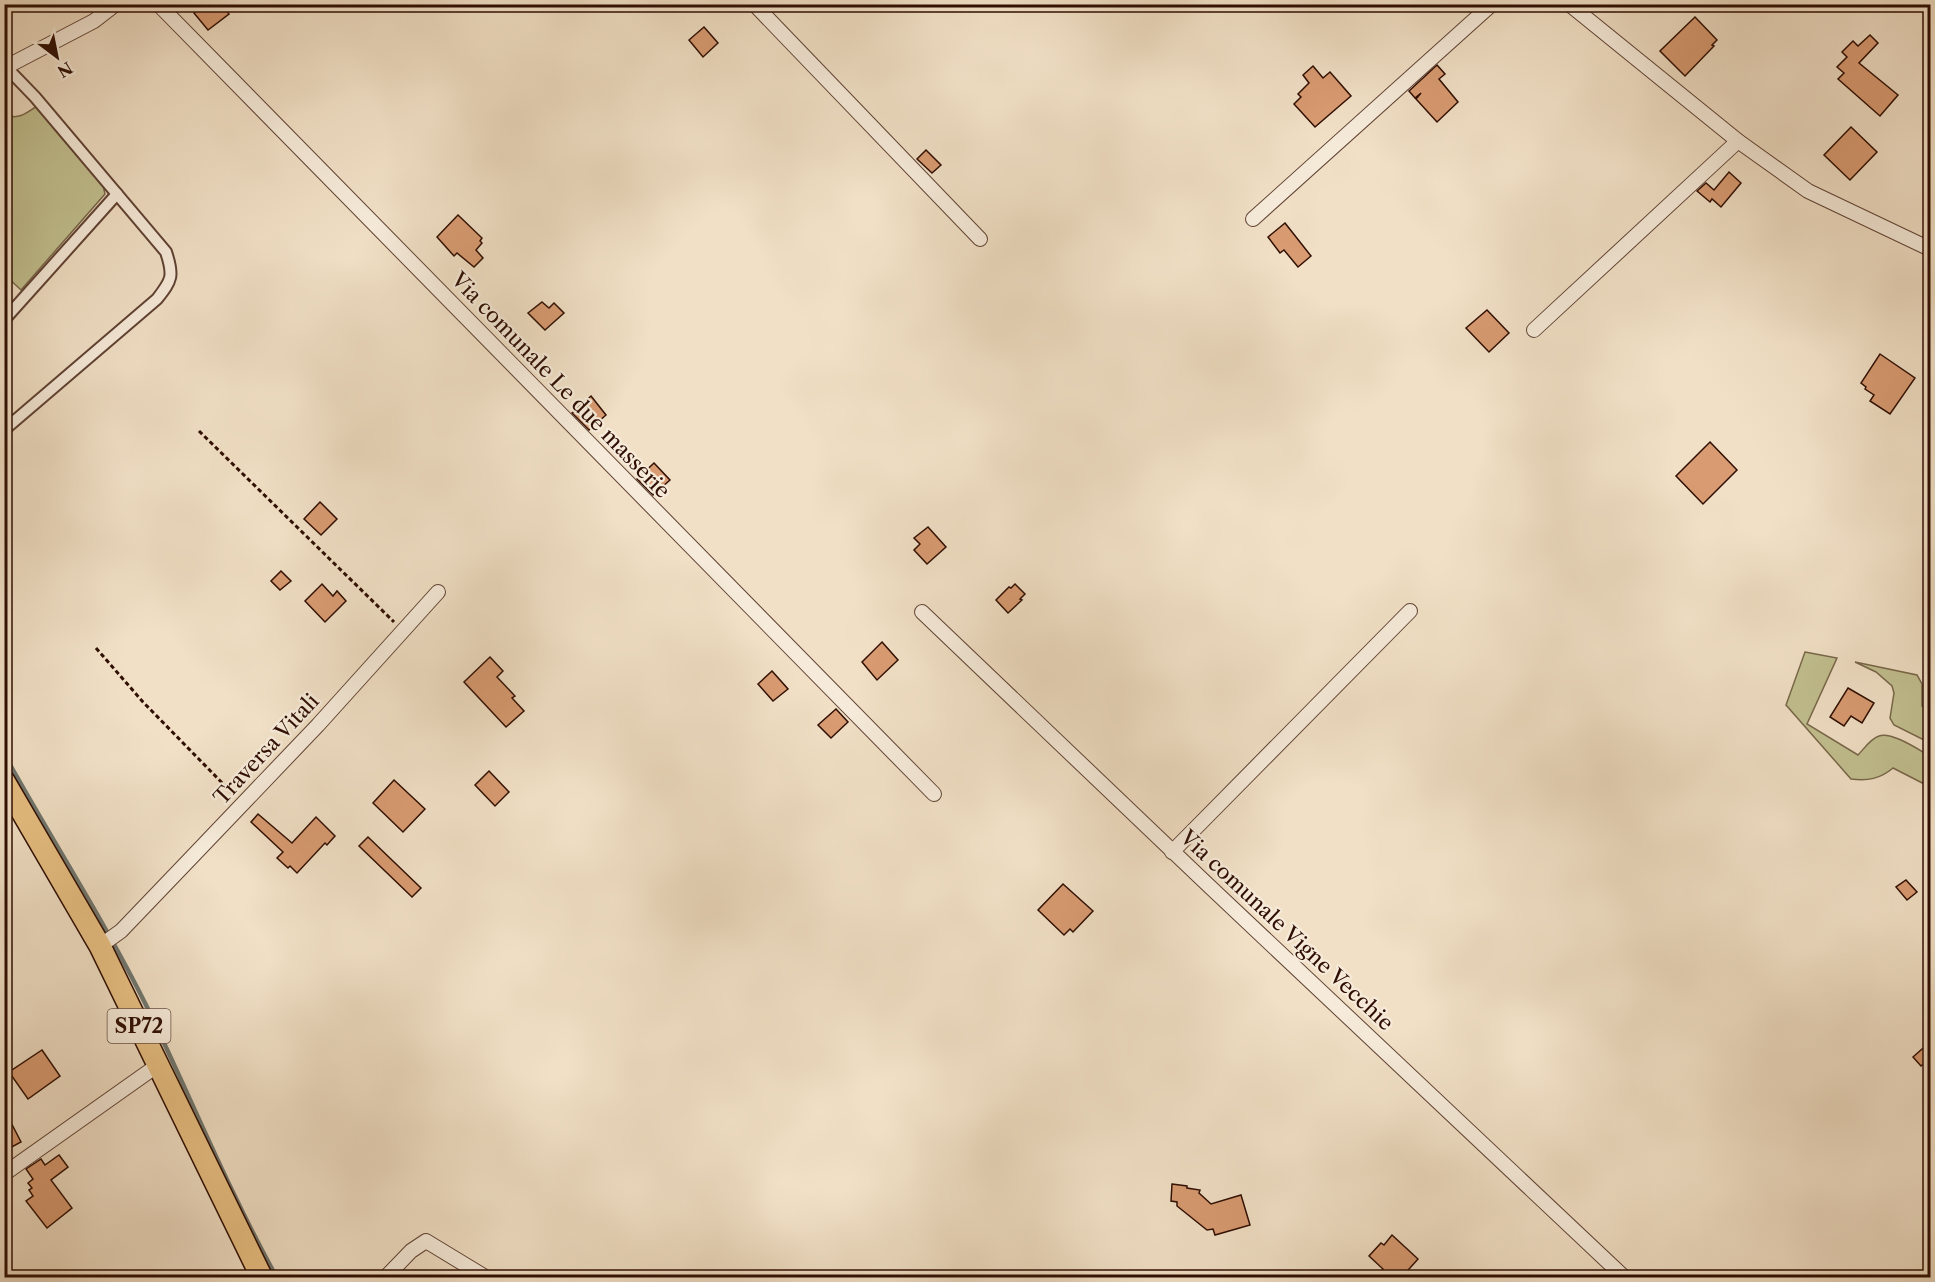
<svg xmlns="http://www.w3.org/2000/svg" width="1935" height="1282" font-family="'Libre Caslon Text',serif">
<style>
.green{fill:#c2c090;stroke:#78674a;stroke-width:1.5}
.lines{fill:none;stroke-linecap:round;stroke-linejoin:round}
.stream{stroke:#707770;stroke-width:4.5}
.building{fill:#d99b72;stroke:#2f0e03;stroke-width:1.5}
.pedestrian-casing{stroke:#604234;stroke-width:14}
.minor-casing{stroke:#604234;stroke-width:16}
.primary-casing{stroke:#2f0e03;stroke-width:24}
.path{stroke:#2f0e03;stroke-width:3;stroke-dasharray:4.5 3;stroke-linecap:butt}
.pedestrian{stroke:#f6ebda;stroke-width:10}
.minor{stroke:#f6ebda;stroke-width:14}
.primary{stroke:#e8c083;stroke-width:21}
.labels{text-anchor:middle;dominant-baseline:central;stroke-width:4.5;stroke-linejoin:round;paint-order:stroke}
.shield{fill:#f6ebda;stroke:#6b5044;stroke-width:1.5}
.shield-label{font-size:20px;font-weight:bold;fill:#2f0e03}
.street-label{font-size:21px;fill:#2f0e03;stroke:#f6ebda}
</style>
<rect width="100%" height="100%" fill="#f1e0c6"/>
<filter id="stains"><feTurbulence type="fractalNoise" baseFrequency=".00333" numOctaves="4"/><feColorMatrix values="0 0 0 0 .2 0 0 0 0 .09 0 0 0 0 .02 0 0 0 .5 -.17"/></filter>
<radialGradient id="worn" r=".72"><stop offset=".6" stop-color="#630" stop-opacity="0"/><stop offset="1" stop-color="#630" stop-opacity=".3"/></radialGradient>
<g class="green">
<path d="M37,106L103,185L105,194L21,290L5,275V114C17,121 27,113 37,106Z"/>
<path d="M1805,652L1837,658L1807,724L1858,755C1864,749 1870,739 1879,736C1891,731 1919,750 1930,756V787L1893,768C1880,779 1868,781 1851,779L1786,705Z"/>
<polygon points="1855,662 1917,675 1922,684 1922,706 1930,710 1930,743 1894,725 1890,718 1894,693 1892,686 1876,672"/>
</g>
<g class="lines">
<path class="stream" d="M4,754C51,839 104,920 147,1007C190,1096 229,1192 277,1278"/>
</g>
<g class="building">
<polygon points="204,4 222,4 229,14 208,30 194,13"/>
<polygon points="1695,17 1717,40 1712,45 1714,46 1685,76 1660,51"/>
<polygon points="704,27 718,43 703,57 689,40"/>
<polygon points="1870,35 1878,43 1859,63 1898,95 1880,116 1838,79 1844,73 1837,67 1847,57 1842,52 1853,41 1858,46"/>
<polygon points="1437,65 1445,74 1439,79 1458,102 1437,122 1416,99 1421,93 1415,98 1409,91"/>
<polygon points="1313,66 1323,78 1330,72 1351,96 1315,127 1294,104 1301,97 1298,94 1309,83 1303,75"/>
<polygon points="1851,127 1877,152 1850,180 1824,155"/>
<polygon points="926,150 941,165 932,173 917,159"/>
<polygon points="1729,172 1741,183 1721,207 1712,199 1710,202 1697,191 1706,183 1714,190"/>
<polygon points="458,215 482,238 480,241 482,243 476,250 483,258 474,267 457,253 454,256 437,237"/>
<polygon points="1285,223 1311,256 1298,267 1284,250 1280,253 1268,237"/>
<polygon points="542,302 549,308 554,303 564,313 545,330 528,313"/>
<polygon points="1487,310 1509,333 1489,352 1466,328"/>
<polygon points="1880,354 1915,378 1890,414 1870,401 1874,395 1865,389 1866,387 1861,383"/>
<polygon points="591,396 606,415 589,430 572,413"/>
<polygon points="1710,442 1737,470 1703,504 1676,476"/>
<polygon points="654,463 670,480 653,495 637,479"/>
<polygon points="320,502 337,519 321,535 304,519"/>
<polygon points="928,527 946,547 927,564 914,550 920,544 914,538"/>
<polygon points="281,571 291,581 280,590 271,581"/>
<polygon points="322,584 333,596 337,591 346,601 325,622 305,601"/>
<polygon points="1015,584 1025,594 1020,599 1022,600 1008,613 996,600 1009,587 1011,588"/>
<polygon points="882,642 898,660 877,680 862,662"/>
<polygon points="490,657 503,671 497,677 515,696 512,698 524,711 506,727 464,682"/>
<polygon points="772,671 788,689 773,701 758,684"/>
<polygon points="1848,688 1874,703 1862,723 1851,716 1844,726 1830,717"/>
<polygon points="836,709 848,722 831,738 818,725"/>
<polygon points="489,771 509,792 495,806 475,785"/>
<polygon points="394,780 425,809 403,832 373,803"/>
<polygon points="258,814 292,843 316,817 335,836 327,845 325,843 297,873 290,866 288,868 277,858 283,852 251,822"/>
<polygon points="368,837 421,888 412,897 359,846"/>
<polygon points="1906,880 1917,892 1907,900 1896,887"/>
<polygon points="1063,884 1093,911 1073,932 1070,929 1064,935 1038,910"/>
<polygon points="1930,1042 1930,1058 1921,1066 1913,1057"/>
<polygon points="42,1050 60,1076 28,1099 9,1072"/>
<polygon points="4,1109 21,1142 8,1149 4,1143"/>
<polygon points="59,1155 68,1167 51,1180 72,1208 47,1228 26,1201 33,1196 29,1190 32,1188 28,1183 33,1179 26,1169 41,1159 45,1165"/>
<polygon points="1172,1184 1187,1186 1187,1188 1200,1190 1199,1193 1211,1204 1241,1195 1250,1225 1215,1235 1213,1229 1207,1230 1177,1206 1177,1202 1171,1201"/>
<polygon points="1392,1235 1418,1259 1401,1278 1375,1278 1383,1269 1369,1256 1381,1243 1384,1245"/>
</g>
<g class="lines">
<defs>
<g id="pedestrian">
<polyline points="4,320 117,194"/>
<path d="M4,430L157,299C172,280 174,276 166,252L35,97L6,67"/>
</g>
<g id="minor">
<polyline points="158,4 934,794"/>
<polyline points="754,4 980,239"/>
<polyline points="1569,4 1738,141 1808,191 1930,249"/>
<polyline points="4,68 94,21 116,4"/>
<polyline points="1253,219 1492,4"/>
<polyline points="1534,330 1738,141"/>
<polyline points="922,612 1207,884 1625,1278"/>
<polyline points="1172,852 1410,611"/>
<polyline points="100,946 121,931 190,859 318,725 438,592"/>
<polyline points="4,1174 158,1065"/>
<polyline points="385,1278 411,1251 426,1241 487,1278"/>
</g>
<polyline id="primary" points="4,781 100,946 262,1278"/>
</defs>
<use href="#pedestrian" class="pedestrian-casing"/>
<use href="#minor" class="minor-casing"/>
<use href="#primary" class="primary-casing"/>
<g class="path">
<polyline points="199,431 394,622"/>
<polyline points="96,648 143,702 233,794"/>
</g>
<use href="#pedestrian" class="pedestrian"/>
<use href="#minor" class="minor"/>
<use href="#primary" class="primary"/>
</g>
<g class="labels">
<rect class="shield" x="107.5" y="1009" width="63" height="34" rx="4.5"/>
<g class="shield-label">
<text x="139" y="1026">SP72</text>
</g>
<g class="street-label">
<text transform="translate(561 385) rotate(46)">Via comunale Le due masserie</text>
<text transform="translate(266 749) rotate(-47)">Traversa Vitali</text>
<text transform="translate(1287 930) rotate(43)">Via comunale Vigne Vecchie</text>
</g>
</g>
<rect width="1935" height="1282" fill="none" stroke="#f1e0c6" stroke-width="24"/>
<rect x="6" y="6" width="1923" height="1270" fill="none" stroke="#2f0e03" stroke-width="3"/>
<rect x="12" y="12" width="1911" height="1258" fill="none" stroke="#2f0e03" stroke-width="1.5"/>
<g transform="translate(57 57) rotate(148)" stroke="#f6ebda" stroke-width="4.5" paint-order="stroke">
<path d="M0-4.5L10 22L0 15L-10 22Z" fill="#2f0e03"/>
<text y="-9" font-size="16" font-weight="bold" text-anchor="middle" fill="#2f0e03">N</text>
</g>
<rect width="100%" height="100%" filter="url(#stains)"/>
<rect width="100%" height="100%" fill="url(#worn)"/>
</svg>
